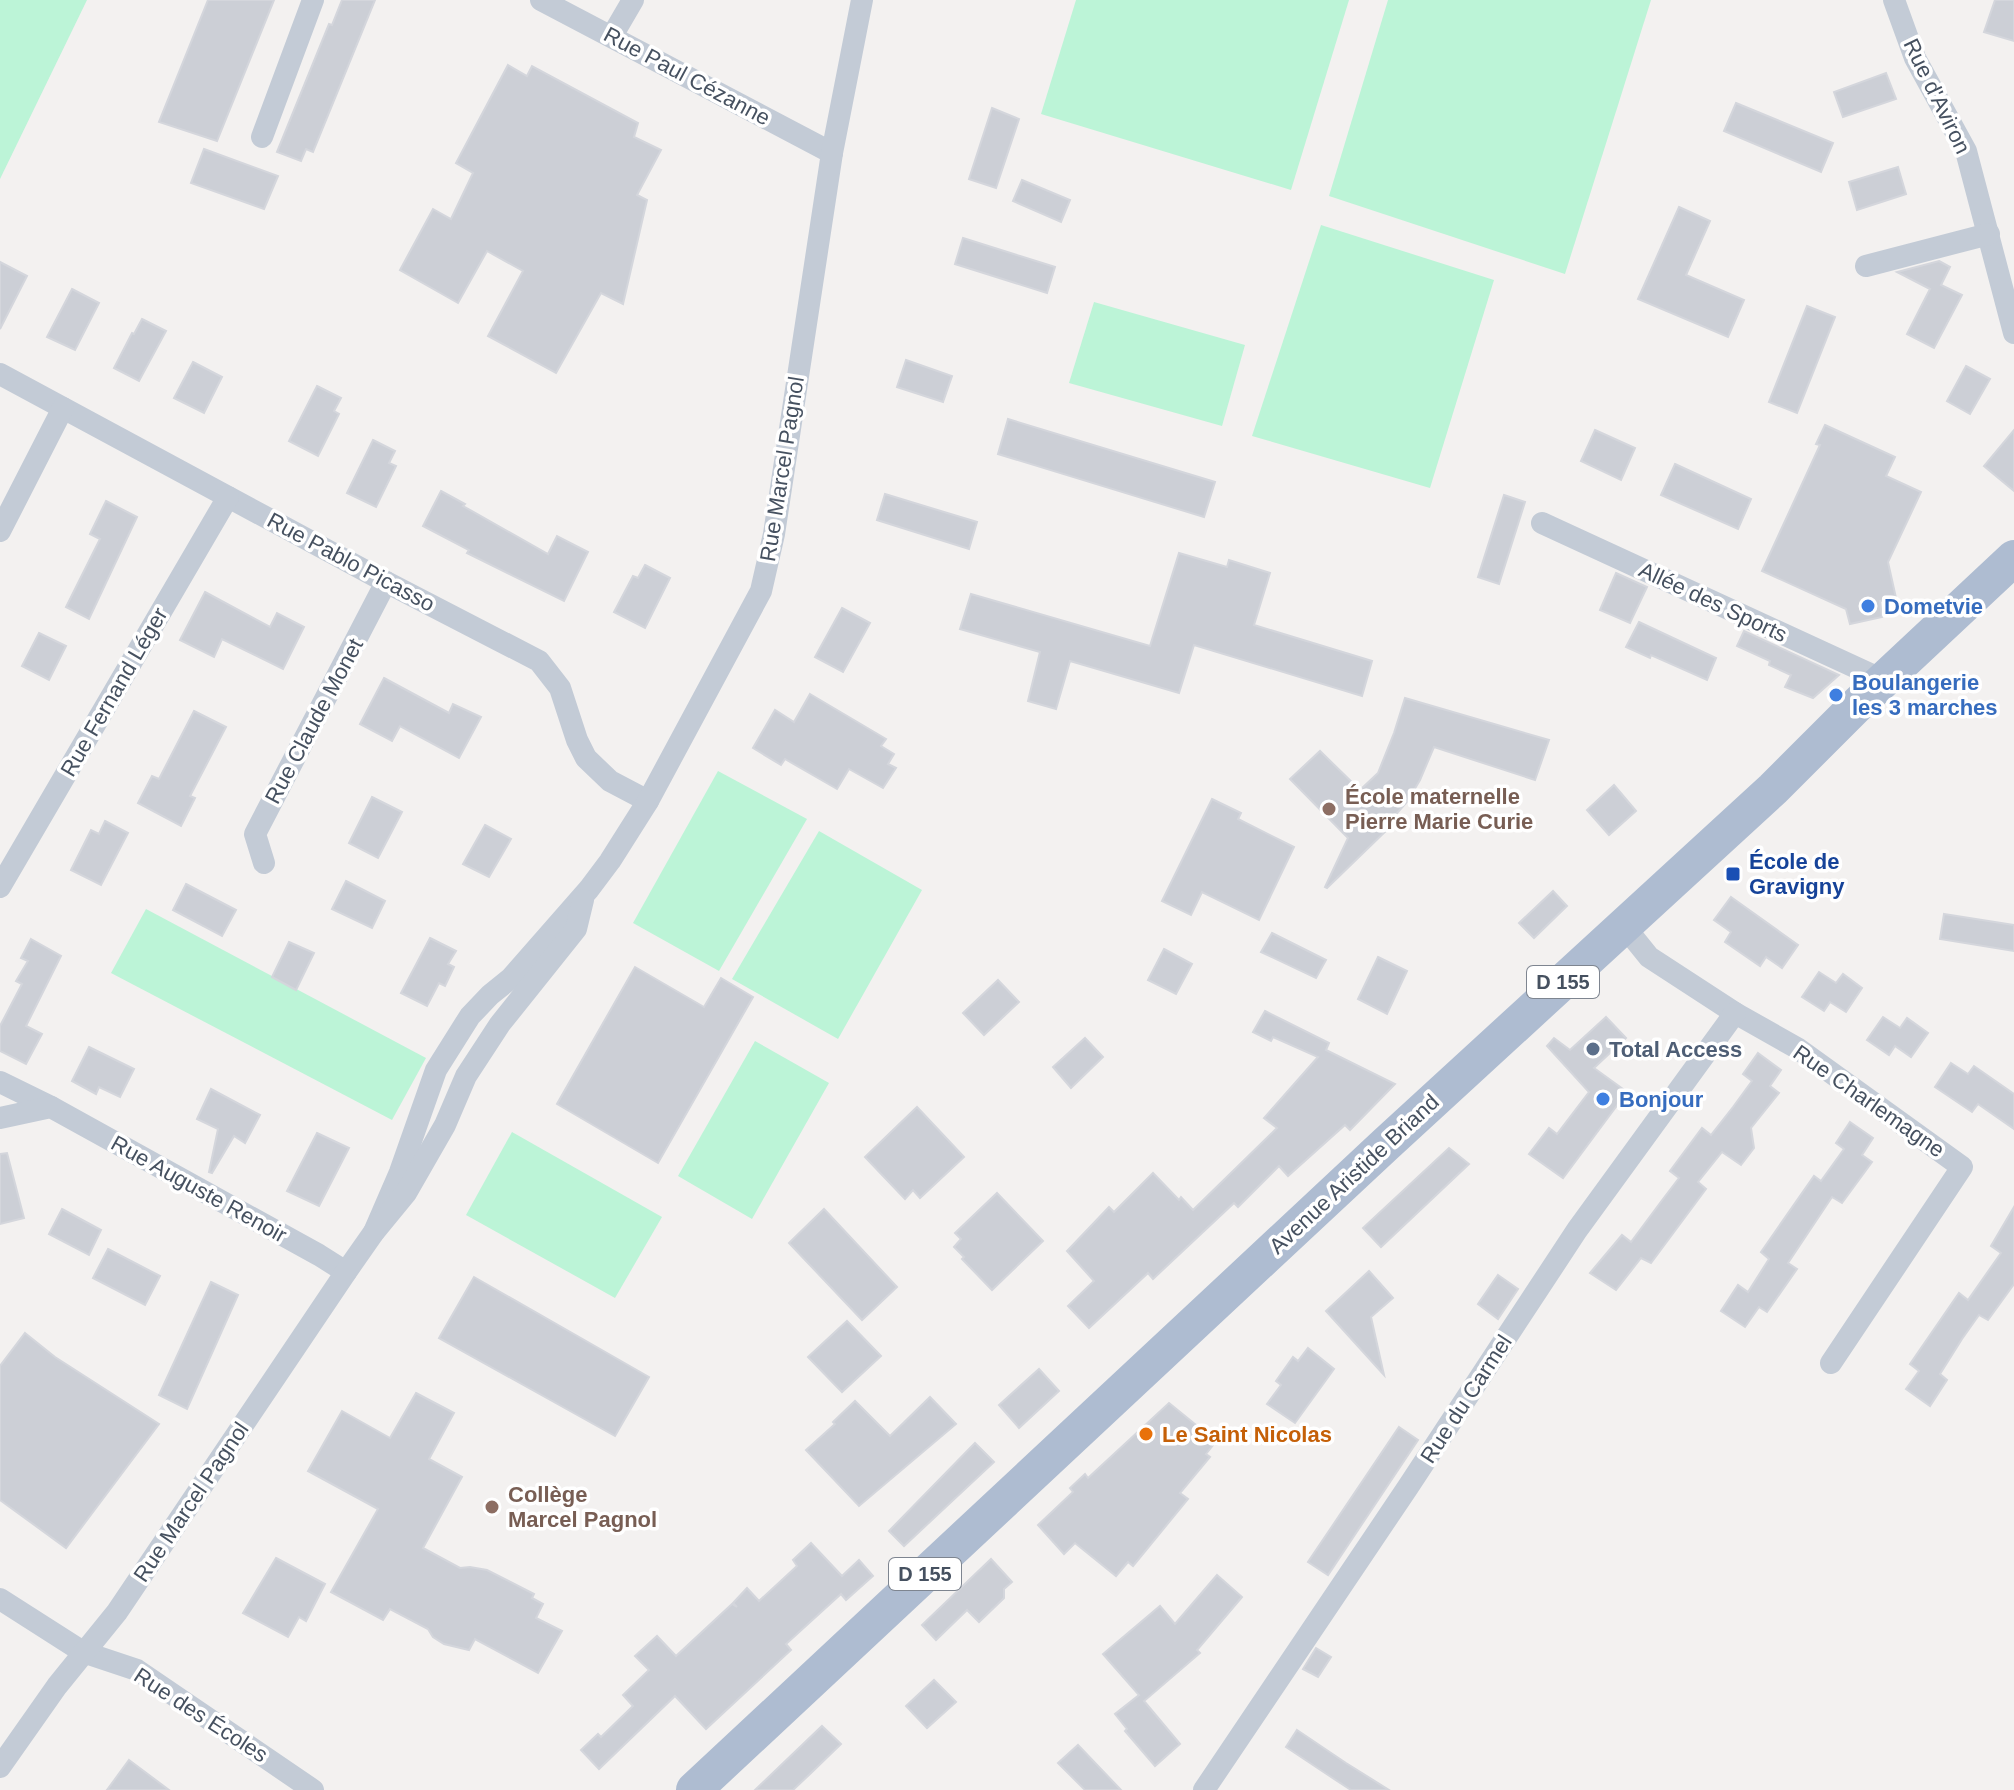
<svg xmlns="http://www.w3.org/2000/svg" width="2014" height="1790" font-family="Arial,sans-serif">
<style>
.green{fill:#bcf4d7}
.building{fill:#cccfd6;stroke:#d4d6dc;stroke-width:2}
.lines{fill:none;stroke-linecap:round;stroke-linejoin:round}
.minor{stroke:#c3cbd6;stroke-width:22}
.primary{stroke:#aebcd1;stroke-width:36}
.shop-dot{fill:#3f7fe0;stroke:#fff;stroke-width:3}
.education-dot{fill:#8d6e63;stroke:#fff;stroke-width:3}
.transit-dot{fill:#1a4fb4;stroke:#fff;stroke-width:3}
.service-dot{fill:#5c6f8a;stroke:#fff;stroke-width:3}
.food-dot{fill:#e8710a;stroke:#fff;stroke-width:3}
.labels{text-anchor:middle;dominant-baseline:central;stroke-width:7;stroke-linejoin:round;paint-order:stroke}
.shield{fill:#fff;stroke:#7e8590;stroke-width:2}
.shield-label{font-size:20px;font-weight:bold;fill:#465160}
.street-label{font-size:22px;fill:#465160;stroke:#fff}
.shop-label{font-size:22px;font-weight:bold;fill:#366cbe;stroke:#fff;text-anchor:start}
.education-label{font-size:22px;font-weight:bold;fill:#785e54;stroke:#fff;text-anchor:start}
.transit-label{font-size:22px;font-weight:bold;fill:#164399;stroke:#fff;text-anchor:start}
.service-label{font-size:22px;font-weight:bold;fill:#4e5e75;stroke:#fff;text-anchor:start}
.food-label{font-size:22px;font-weight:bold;fill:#c56008;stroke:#fff;text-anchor:start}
</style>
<rect width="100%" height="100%" fill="#f3f1f0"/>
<g class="green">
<polygon points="0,0 87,0 0,179"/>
<polygon points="1076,0 1349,0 1291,190 1041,114"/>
<polygon points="1388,0 1651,0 1565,274 1329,196"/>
<polygon points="1321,225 1494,280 1430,488 1252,436"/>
<polygon points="1094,302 1245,345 1222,426 1069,383"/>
<polygon points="718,771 807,819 719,971 633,923"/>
<polygon points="819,831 922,890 838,1039 732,979"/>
<polygon points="146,909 426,1058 392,1120 111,973"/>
<polygon points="755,1041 829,1083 752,1219 678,1176"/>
<polygon points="512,1132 662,1217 615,1298 466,1215"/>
</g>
<g class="building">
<polygon points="208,0 274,0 217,141 159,122"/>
<polygon points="342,0 375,0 313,152 306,149 301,161 277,152 329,24 332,25"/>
<polygon points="1995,0 2014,0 2014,41 1984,32"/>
<polygon points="508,65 527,76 532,66 638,123 634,137 661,150 637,195 647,200 623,304 601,293 556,373 488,336 523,271 487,251 458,303 400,270 433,209 451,219 473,173 456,163"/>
<polygon points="1886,73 1896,99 1843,117 1834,92"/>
<polygon points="1736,103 1833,143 1821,172 1724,131"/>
<polygon points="992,108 1019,119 996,188 969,179"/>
<polygon points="204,149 278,176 264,209 191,183"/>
<polygon points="1898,167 1906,194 1857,210 1849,182"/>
<polygon points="1022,180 1070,200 1061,222 1013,201"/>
<polygon points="1679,207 1710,221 1686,275 1744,300 1728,337 1638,299"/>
<polygon points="963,238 1055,267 1047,293 955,264"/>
<polygon points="1939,261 1950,267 1941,285 1962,295 1934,348 1907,334 1930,289 1897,272"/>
<polygon points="0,262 27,276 0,329"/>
<polygon points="72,289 99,303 75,350 47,337"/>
<polygon points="1807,306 1835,317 1797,413 1769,402"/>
<polygon points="142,319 166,331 139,381 114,368 132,333 134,334"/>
<polygon points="906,360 952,376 943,402 897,387"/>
<polygon points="193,362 222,377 204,413 174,398"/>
<polygon points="1966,366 1990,379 1970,414 1947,401"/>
<polygon points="317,386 341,398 334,411 339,414 318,456 289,441"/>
<polygon points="1008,419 1215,482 1204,517 998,454"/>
<polygon points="1825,425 1895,457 1886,476 1921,492 1888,562 1896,598 1880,601 1882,617 1850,624 1846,609 1762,571 1820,445 1816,444"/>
<polygon points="1595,430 1635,448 1621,480 1581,461"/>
<polygon points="2014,430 2014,491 1984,466"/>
<polygon points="373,440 395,451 389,463 396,466 376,507 347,493"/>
<polygon points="1675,464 1751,499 1738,529 1661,495"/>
<polygon points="441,491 465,504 463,506 548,554 557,536 588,552 564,601 467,553 469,550 423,526"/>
<polygon points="885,494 977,522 969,549 877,520"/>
<polygon points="1504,495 1525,502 1499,584 1478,577"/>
<polygon points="106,501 137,517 89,619 66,607 100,539 90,534"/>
<polygon points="1179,553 1227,567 1229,560 1270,573 1254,625 1372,661 1362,696 1194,645 1179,693 1070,661 1056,709 1028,701 1040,652 960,629 971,594 1150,646"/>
<polygon points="645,565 670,578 645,628 614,612 633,576 638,578"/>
<polygon points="1616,573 1647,587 1630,623 1600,610"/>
<polygon points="205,592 270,627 277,613 304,627 283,669 222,639 214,657 180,640"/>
<polygon points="842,608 870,623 843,672 815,657"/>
<polygon points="1639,622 1716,658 1707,680 1651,655 1650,658 1626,647"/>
<polygon points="1744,631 1839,675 1813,698 1785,687 1791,675 1769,665 1770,661 1737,646"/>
<polygon points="39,633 66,646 49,680 22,666"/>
<polygon points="384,678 449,713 453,704 481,717 459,758 400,726 392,741 360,724"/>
<polygon points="810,694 886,739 881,746 894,754 888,764 896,768 883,788 849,769 837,789 785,759 781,765 753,748 775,710 794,722"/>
<polygon points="1405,698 1549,740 1535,780 1434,747 1420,780 1407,802 1390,821 1392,825 1327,888 1325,887 1348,838 1290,779 1320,751 1360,790 1378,773 1394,733"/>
<polygon points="194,711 226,727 190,796 195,798 181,826 138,803 152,776 159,779"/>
<polygon points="1614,785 1636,811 1609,835 1587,810"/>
<polygon points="372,797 402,812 378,858 349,843"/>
<polygon points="1212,799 1241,813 1238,819 1294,847 1259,920 1202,892 1191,915 1162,901"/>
<polygon points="105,821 128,833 101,885 71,870 91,830 99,834"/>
<polygon points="485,825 511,839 489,877 463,864"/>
<polygon points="346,881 385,901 372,928 332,909"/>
<polygon points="186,884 236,910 222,936 173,910"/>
<polygon points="1553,891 1567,906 1534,938 1519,923"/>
<polygon points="1731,897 1798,945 1782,968 1766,957 1760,966 1725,942 1731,932 1714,920"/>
<polygon points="1944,914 2014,925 2014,951 1940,939"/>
<polygon points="1272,933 1326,960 1316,978 1261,952"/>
<polygon points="430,938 456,951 448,964 454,967 445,986 439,983 427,1006 401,993"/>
<polygon points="31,939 61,956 26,1026 42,1034 26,1064 0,1051 0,1026 22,984 16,981 28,961 21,958"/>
<polygon points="289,942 314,953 296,990 272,977"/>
<polygon points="1164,949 1192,964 1176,994 1148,980"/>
<polygon points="1378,957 1407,971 1387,1014 1358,999"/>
<polygon points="635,967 704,1007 721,978 753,997 658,1163 557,1104"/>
<polygon points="1819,972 1836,983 1843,974 1862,988 1846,1012 1830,1002 1824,1011 1802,997"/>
<polygon points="998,980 1019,1002 984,1035 963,1013"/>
<polygon points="1265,1011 1329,1043 1326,1050 1395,1084 1350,1130 1345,1125 1288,1176 1279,1166 1238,1207 1234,1203 1153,1279 1148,1273 1089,1328 1068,1306 1094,1281 1067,1251 1109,1207 1114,1212 1153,1173 1179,1200 1181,1197 1193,1210 1277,1128 1264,1118 1318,1057 1273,1037 1271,1041 1253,1032"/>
<polygon points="1606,1017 1626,1038 1594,1068 1627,1092 1563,1178 1529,1154 1549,1128 1557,1134 1589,1092 1547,1046 1554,1038 1570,1050"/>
<polygon points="1883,1017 1900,1028 1907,1018 1928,1033 1911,1057 1895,1046 1889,1055 1867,1040"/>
<polygon points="1085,1038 1103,1057 1071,1088 1053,1067"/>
<polygon points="89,1047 134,1069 120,1097 99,1087 96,1094 72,1081"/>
<polygon points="1758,1053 1781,1070 1770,1086 1779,1093 1751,1128 1754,1148 1741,1165 1722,1152 1698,1182 1706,1189 1651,1263 1641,1258 1616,1290 1590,1273 1622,1235 1631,1242 1663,1199 1679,1178 1670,1171 1702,1128 1711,1135 1733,1107 1752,1081 1743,1074"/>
<polygon points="1951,1063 1968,1074 1974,1066 2014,1094 2014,1129 1978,1104 1972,1112 1935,1087"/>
<polygon points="211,1089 260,1115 245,1143 234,1136 212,1173 209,1172 218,1129 197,1119"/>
<polygon points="917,1107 964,1157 920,1198 913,1190 905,1199 865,1157"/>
<polygon points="1850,1122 1873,1138 1862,1155 1872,1162 1842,1203 1832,1197 1788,1263 1797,1269 1767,1312 1759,1307 1745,1327 1721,1311 1738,1285 1748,1292 1769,1259 1761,1252 1814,1176 1821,1181 1844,1149 1836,1143"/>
<polygon points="317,1133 349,1148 319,1206 287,1191"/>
<polygon points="1449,1148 1469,1164 1381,1247 1363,1228"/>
<polygon points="7,1153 24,1218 0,1224 0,1154"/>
<polygon points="997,1193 1043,1241 992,1290 962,1259 964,1257 954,1247 961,1239 955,1233"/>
<polygon points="2014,1207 2014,1284 1988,1320 1979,1315 1962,1339 1940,1374 1947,1380 1930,1406 1906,1389 1919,1371 1910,1364 1959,1293 1968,1300 2001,1253 1991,1246"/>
<polygon points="62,1209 101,1230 89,1255 49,1234"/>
<polygon points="824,1209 897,1287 862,1320 789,1243"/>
<polygon points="108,1249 160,1276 145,1305 93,1278"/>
<polygon points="1369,1271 1393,1298 1371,1317 1384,1375 1326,1311"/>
<polygon points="1498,1275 1518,1289 1498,1319 1478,1304"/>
<polygon points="474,1277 649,1377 615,1436 439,1338"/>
<polygon points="211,1282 238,1295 187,1409 159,1395"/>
<polygon points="847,1321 881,1356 842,1392 808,1357"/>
<polygon points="25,1333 55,1357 159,1424 66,1548 0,1500 0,1366"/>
<polygon points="1308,1348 1334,1369 1295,1423 1267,1404 1281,1385 1276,1381 1293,1357 1298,1361"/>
<polygon points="1039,1369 1059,1391 1019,1428 999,1405"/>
<polygon points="416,1393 454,1413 429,1459 462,1477 423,1548 460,1568 470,1567 487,1570 534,1594 532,1598 543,1604 536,1618 562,1631 538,1673 475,1639 469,1650 444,1644 433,1637 428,1629 390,1609 383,1620 331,1592 378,1509 308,1471 342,1411 390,1438"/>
<polygon points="930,1397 956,1424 859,1506 806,1450 835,1424 833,1422 855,1401 890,1436"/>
<polygon points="1169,1403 1201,1429 1202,1427 1218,1439 1206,1454 1210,1457 1180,1493 1188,1499 1133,1566 1128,1562 1116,1576 1075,1543 1064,1554 1038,1525 1073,1492 1070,1488 1085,1474 1088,1478"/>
<polygon points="1399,1427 1418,1440 1328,1575 1308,1562"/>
<polygon points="975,1443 994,1462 904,1546 889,1531"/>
<polygon points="811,1543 842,1576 859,1560 873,1576 846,1600 841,1594 786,1644 791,1650 706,1729 675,1696 599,1769 581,1750 598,1734 601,1737 633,1706 623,1695 649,1670 635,1656 657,1636 676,1656 732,1604 737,1607 733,1603 747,1588 759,1601 797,1566 793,1560"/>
<polygon points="276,1558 325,1584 306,1621 299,1617 288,1637 243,1613"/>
<polygon points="991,1559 1012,1582 1004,1589 1004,1598 979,1622 967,1610 936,1640 922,1625"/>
<polygon points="1217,1575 1242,1597 1197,1650 1200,1653 1144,1701 1180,1744 1155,1766 1125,1731 1127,1729 1115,1714 1139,1695 1103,1654 1160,1606 1175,1624"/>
<polygon points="1316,1648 1331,1657 1318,1677 1303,1669"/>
<polygon points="934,1680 956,1702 927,1728 906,1706"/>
<polygon points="822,1726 841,1744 810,1774 793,1790 755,1790"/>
<polygon points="1297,1730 1346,1763 1389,1790 1351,1790 1328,1775 1286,1747"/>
<polygon points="1078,1745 1121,1790 1085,1790 1058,1763"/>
<polygon points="129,1760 169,1790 107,1790"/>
</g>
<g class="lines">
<g class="minor">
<polyline points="541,0 832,153"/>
<polyline points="1894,0 1915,58 1966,151 2014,333"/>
<polyline points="612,36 633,0"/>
<polyline points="262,137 313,0"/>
<polyline points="1866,266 1989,234"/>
<polyline points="0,374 386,582 539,661 560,688 577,740 586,758 610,781 648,801"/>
<polyline points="1542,523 1883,680"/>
<polyline points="0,531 63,408"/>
<polyline points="264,863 255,834 386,582"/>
<polyline points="0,887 228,497"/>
<polyline points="1624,926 1649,957 1735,1013 1797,1048 1962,1167 1831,1363"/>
<polyline points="0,1082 51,1107"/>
<polyline points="0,1118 51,1107 319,1255 346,1272"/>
<polyline points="374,1232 400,1172 436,1070 470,1016 490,995 511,978 589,889 610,861 648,801 761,591 774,534 832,153 862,0"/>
<polyline points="0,1599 83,1652 137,1670 313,1790"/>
<polyline points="0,1767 57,1686 117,1612 346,1272 374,1232 406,1193 445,1125 466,1076 500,1024 576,929 583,900"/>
<polyline points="1204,1790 1408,1487 1577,1230 1735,1013"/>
</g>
<polyline class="primary" points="694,1790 1385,1145 1773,789 1859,703 2014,558"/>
</g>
<g class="shop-dot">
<circle cx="1868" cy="606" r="8"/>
<circle cx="1836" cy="695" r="8"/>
<circle cx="1603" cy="1099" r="8"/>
</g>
<g class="education-dot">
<circle cx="1329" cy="809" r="8"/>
<circle cx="492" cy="1507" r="8"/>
</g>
<rect class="transit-dot" x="1725" y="866" width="16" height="16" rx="4"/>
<circle class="service-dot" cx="1593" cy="1049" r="8"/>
<circle class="food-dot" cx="1146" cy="1434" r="8"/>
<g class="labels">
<g class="shield">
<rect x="1527" y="966" width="72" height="32" rx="6"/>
<rect x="889" y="1558" width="72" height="32" rx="6"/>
</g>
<g class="shield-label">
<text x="1563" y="982">D 155</text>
<text x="925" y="1574">D 155</text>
</g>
<g class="street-label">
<text transform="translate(687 76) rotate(28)">Rue Paul Cézanne</text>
<text transform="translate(1937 96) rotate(64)">Rue d'Aviron</text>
<text transform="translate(782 469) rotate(-81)">Rue Marcel Pagnol</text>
<text transform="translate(351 562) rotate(28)">Rue Pablo Picasso</text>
<text transform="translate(1713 602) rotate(25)">Allée des Sports</text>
<text transform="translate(114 692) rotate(-60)">Rue Fernand Léger</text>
<text transform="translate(314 721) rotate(-62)">Rue Claude Monet</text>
<text transform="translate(1869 1101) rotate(35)">Rue Charlemagne</text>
<text transform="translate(1354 1174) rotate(-43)">Avenue Aristide Briand</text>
<text transform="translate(199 1189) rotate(29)">Rue Auguste Renoir</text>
<text transform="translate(1466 1399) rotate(-57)">Rue du Carmel</text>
<text transform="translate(191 1502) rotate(-56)">Rue Marcel Pagnol</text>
<text transform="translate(201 1715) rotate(33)">Rue des Écoles</text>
</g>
<g class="shop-label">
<text x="1884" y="606">Dometvie</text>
<text x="1852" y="682">Boulangerie<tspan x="1852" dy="25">les 3 marches</tspan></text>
<text x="1619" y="1099">Bonjour</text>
</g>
<g class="education-label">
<text x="1345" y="796">École maternelle<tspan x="1345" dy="25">Pierre Marie Curie</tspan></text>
<text x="508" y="1494">Collège<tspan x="508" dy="25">Marcel Pagnol</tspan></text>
</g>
<g class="transit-label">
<text x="1749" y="861">École de<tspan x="1749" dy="25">Gravigny</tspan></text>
</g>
<g class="service-label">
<text x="1609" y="1049">Total Access</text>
</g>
<g class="food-label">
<text x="1162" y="1434">Le Saint Nicolas</text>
</g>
</g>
</svg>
